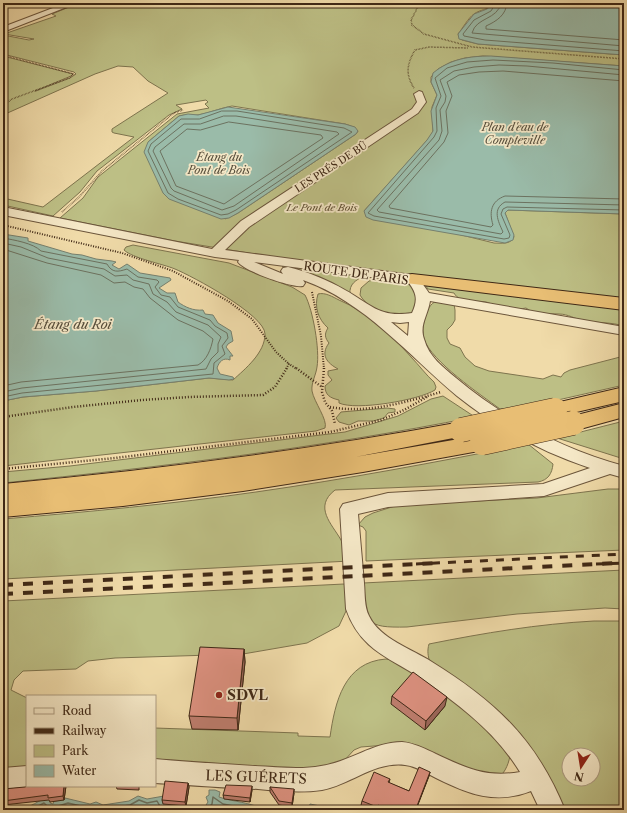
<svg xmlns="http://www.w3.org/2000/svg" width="627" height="813" font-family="'Libre Caslon Text',serif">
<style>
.green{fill:#bdbf85;stroke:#7e744e;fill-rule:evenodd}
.water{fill:#9abba9;stroke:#76806e}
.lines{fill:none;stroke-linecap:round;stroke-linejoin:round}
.shore-far1{stroke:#6c7260;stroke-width:1}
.shore{stroke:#6c7260;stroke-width:1.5}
.minor-casing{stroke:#6b553b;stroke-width:2}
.highway-casing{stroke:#3f2816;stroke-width:2}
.path-far2{stroke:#3f2816;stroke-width:1.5;stroke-dasharray:0.5 1;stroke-linecap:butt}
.path-far1{stroke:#3f2816;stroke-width:2;stroke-dasharray:1 1.5;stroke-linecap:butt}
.path{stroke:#3f2816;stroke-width:2.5;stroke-dasharray:1 2;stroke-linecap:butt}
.minor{fill:#f5e8c7;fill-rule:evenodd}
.highway{fill:#e8be74;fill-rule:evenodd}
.rail-far1{stroke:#3f2816;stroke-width:3;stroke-dasharray:8 8;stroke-linecap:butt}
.rail{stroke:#3f2816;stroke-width:4;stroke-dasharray:10 10;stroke-linecap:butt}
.highway-bridge-casing{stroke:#3f2816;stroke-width:25;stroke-linecap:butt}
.highway-bridge{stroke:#e8be74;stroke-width:24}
.wall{fill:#be7d6e;stroke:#3f2816}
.shaded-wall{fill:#9b665a;stroke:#3f2816}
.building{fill:#dd9180;stroke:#3f2816}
.poi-dot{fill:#8f2418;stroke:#f5e8c7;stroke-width:1.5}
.labels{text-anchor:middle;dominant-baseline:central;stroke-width:3.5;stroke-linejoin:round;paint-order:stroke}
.far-street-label{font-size:10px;fill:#3f2816;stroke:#f5e8c7}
.far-park-label{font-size:10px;font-style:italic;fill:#5e4e32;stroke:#f5e8c7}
.far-water-label{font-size:11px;font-style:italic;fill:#564d3b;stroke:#f5e8c7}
.street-label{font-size:12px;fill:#3f2816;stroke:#f5e8c7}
.water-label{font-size:13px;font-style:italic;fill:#564d3b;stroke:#f5e8c7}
.near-poi-label{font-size:14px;font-weight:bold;fill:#3f2816;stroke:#f5e8c7;text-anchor:start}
.near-street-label{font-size:14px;fill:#3f2816;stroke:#f5e8c7}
</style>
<rect width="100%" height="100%" fill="#f0dba9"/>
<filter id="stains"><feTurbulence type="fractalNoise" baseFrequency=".005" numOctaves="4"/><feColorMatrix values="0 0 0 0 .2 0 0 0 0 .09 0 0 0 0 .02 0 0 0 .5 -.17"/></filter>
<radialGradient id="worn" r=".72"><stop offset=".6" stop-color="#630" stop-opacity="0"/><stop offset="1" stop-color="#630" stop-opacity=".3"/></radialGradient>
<g class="green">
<path d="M79,3H494C486,11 481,9 474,14C468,18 463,28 458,34L462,40L478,44L624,55V66L483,56L465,58L451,62L438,69L431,77V82L437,95L432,107L433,131L431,136L364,211L494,243C502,243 510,245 514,237L505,213L508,210L624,214V300L458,280L328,266L175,241L60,218L83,198L98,177L177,114L209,108L205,104L208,102L206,100L176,105L182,109L169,115L97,171L80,192L53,216L3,205V198L43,207L134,137L114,133L112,132V129L168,93L148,81L133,67L118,66L95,74L3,115V56L73,74L71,76L35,91H36L70,78L76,74L74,72L3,54V35L29,40L34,39L4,34L56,16L52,14ZM232,106L345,124L351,126L358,131L356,134L238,213L225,219L148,142L179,116C186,114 191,116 198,115C210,113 220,108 232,106Z"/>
<path d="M133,245L229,263L292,287L305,295C313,310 320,350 317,367C316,375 311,383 312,391C314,402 328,420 325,428L316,431L3,466V401L23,397L96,391L209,378L233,380C245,369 265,353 265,334C265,315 192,276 175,269C163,264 132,258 124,250L126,247Z"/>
<path d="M281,264L364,276C356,280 349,284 350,294L294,270L283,267Z"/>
<path d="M383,278L409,282L419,292L415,311C398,322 369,311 360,295L361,288L369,281Z"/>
<path d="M425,285L624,307V326C611,322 597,323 584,321C575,319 568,314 559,314C548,313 536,316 526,308C517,310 501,309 492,305C489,303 490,303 486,302C476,300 460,304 454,293L428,289Z"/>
<path d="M318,294C325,292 333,297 339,300C367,312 391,334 411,357C419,365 426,375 434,382L436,387L435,390C419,400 356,411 339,403V400C330,398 325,395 325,386L332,380L328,375V371L338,369C327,363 320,355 329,343C325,338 324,334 328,328C318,319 314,307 318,294Z"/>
<path d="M437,301L454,304L455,310V320L452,325L447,330V338L450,344L460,348L465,357L475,366L489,371L543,379L553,375L561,377L564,373L570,370L624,356V385L527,407L500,409C481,395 431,361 424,339C422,332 423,324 425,318C427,311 430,303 437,301Z"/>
<path d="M443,396L475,417C319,448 161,467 3,483V472L70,466L345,432L398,416L431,399Z"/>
<polygon points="387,408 395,409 395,412 388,413 384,418 373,421 358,421 349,425 339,422 336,418 341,412"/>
<polygon points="624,421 624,459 557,438"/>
<path d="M528,444L553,464C552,474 548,480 538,482L335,490C313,507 332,524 341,540C345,547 347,554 350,561L3,579V519C87,512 172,504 256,492C347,479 437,462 528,444Z"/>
<polygon points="608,489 624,489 624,550 366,561 366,531 363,527 358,525 365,517 373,513 398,505 537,498"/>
<path d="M624,570V609L605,608L517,614L407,627C364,628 367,623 363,583Z"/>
<polygon points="344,584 349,596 346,611 339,626 307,643 243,654 115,658 88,661 76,669 23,671 14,680 11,690 27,698 27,774 3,776 3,601"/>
<path d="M594,621H624V810H560L430,663C428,656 427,651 429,644C484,633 538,624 594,621ZM569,755H593V779H569Z"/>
<path d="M386,659L396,661L413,670L495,731L510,756C508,766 504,775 495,780L387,745L361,747L354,750L342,763L334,769L155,766V728L298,733V736L330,737C335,702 344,662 386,659Z"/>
</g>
<g class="water">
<polygon points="494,3 624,3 624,55 478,44 459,39 458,34 474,14 487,9"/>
<path d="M491,56L624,66V214L508,210L505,213L514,235L513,240L505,243L373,220L366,217L364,211L427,140L433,131L431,111L437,95L431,82L433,73C450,59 469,56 491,56Z"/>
<polygon points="228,107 345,124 355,127 358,131 356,134 238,213 229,218 221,219 169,199 163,193 144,152 148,142 179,116 188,114 198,115"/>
<path d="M3,234L28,238V241L72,254L82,255L96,259L112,261L116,262L112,265L119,269L127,264L140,273L170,278L171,280L159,288L167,293H175L178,302C185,307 193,311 203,310L205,314L213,315L218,323L231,331L233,341L228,344L226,347L233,356H230V360C223,357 219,362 217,368L220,374L233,377L234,379L229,380L209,378L96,391L23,397L3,401Z"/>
<path d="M209,790H215L220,792L219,797C233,802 251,802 264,810H186L187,809L204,808L208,802L206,797L209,795Z"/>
<path d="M50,796V803L53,804L54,801L64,800L65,798L90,804L96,802L103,805L129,801L138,796L147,799L164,796L176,805V810H181H18C30,808 39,800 50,796Z"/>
<polygon points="310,804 325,807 332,810 281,810 280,806 308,810"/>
</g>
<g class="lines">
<g class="shore-far1">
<polyline points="496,3 491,11 474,20 463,34 464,36 485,40 624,51"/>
<path d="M501,3C498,20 476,17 472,33L624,46"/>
<path d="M507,3C506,15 497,21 486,26V29L624,40"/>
<polyline points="624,70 553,63 493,60 467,62 447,68 435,78 441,96 436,108 437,131 434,137 368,213 374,216 504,239 509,238 510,235 501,214 503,209 507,207 624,210"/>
<path d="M624,75L527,66L499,65L474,67L454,71L440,80L446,96L445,102L440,110L442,131L439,140L377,210L379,212L501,234L503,232C498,221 492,209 505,202L624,205"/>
<path d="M624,81L503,71L479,72L459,75L447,82L452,96L446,111L448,133L444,142L389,206L390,208L491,227L493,225C489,212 491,201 505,196L624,199"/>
<polygon points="222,111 237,111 344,128 352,132 236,210 228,214 221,215 178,199 168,193 148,151 151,144 181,119 199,119"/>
<polygon points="224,116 236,116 337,132 339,134 234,206 222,210 174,191 171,188 153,151 155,147 184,124 200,124"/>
<polygon points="229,122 321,135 323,138 224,204 176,186 160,151 187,129 200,130"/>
<path d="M3,238C14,240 33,243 41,251L107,264C112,273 118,272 127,269L138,277L157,280L159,282L155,287L161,295L170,297L178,307L210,320L215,326L227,333L228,338L222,346L225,354L214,363L213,374L22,393L3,397"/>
<polyline points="3,243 21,247 48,258 104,269 115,276 127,275 133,280 149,284 153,294 167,302 176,312 208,325 221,337 218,344 218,352 211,359 206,369 22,388 3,392"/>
<path d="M3,249L47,263L101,275L114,283L125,282L134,287L143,289L150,298L178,320L203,331L213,339C211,349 207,360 198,365L21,382L3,386"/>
</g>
<g class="shore">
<polyline points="31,810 44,803 48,807 52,808 68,803 89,808 96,806 104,809 130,805 139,800 147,803 157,801 161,808 172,810"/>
<polyline points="207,810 212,804 213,797 223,804 254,810"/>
</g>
<defs>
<g id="minor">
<polygon points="66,3 77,3 3,32 3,27"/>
<path d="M419,91L422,92L426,102L418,113L249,227L225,250L412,275L417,276L429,293L624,327V335L430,301C428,315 419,325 424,339C429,357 443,367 456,378C505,419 562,449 624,466V478L610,474L544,496L388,507L358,514C360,537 362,560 364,583C365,594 364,607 369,616C380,639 412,649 432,662C496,702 536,739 565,810H540L531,791C496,805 468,794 436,778C426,773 416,766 405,765C375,761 350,785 322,790C301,793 279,791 258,789C224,788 189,785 155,783V759C188,762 222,764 255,766C277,767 300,770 321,766C350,762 373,742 402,742C414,743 426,749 436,754C466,768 486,778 520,772C496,733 462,707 425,681C392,658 361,652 346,609L340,509L343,504L388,493L543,484L590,468C542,452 497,428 457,396C408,355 365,302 303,280L305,283L303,286C292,288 244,271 238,262L239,260L215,257L3,215V207L212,249L241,221L412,109L417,102L414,94ZM254,262L408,282C417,293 418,300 412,313C379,318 372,305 345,290C328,280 308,272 288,267L283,268L281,271L283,274ZM391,322L400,323L409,322L408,336Z"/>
<polygon points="27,766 27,786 35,786 27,790 3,792 3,768"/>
</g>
<g id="highway">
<polygon points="412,274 624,298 624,310 406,283 403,279 406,275"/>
<polygon points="624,387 624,401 555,417 547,415 544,410 547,405"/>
<polygon points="624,403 624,417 573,431 565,428 562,423 565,418"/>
<path d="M461,422L469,425L472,430L469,435L355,457L482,435L490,437L494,443L490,449L363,472L243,491L123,506L3,517V484C157,470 309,450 461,422Z"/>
</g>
</defs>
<use href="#minor" class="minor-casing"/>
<use href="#highway" class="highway-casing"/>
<g class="path-far2">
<polyline points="420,3 411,20 412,25 424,34 472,47 624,59"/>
<path d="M418,7C434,4 450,10 465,3"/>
<polyline points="3,55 74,74 69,78 12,99 8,102"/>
<path d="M414,88C405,74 407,64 415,50L429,47L468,48"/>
<polyline points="62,212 79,197 102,171 174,113 183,110"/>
</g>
<g class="path-far1">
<polyline points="3,225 122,253 173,271 228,301 252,319 276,352 289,364"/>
<polyline points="312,292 321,336 324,369"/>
<polyline points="286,369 289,364 297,369"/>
</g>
<g class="path">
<polyline points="296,368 322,387"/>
<polyline points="324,368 322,392 325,402 332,411 335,424"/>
<path d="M330,407C367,414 406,402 441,392"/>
<polyline points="3,417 73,407 142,400 189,397 263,395 275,387 287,368"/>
<polyline points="3,469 115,458 330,432 381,420 404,410 427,397"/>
</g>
<use href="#minor" class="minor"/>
<use href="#highway" class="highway"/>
<g class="rail-far1">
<polyline points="416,564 624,554"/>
<polyline points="596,564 624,563"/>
</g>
<g class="rail">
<polyline points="3,585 436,563"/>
<polyline points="3,594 616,563"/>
</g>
<defs>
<g id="highway-bridge">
<polyline points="461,430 555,410"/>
<polyline points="482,443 573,423"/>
</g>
</defs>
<use href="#highway-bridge" class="highway-bridge-casing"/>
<use href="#highway-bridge" class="highway-bridge"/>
</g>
<g class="wall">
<polygon points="244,649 245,662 238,730 192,729 189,716"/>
<polygon points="392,696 445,706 425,730 391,704"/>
<polygon points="430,772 429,776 417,806 425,810 379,810 377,809 377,810 373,810 361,805 362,801 390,779 389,783 409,791"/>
<polygon points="188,783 189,787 186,806 163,804 162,800"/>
<polygon points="66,786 64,800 50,802 49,800 3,805 3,789"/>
<polygon points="116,786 139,786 139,790 117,789"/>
<polygon points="270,787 294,793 292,807 279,805 270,792"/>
<polygon points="252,790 250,802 224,799 223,795"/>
</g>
<g class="shaded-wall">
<polygon points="244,649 245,662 238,730 237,718"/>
<polygon points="447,697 445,706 425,730 426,721"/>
<polygon points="430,772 429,776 416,810 417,806"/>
<polygon points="188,783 189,787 186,806 185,802"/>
<polygon points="64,786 66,786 64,800 63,796"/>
<polygon points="252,786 252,790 250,802 250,798"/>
<polygon points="294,789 294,793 292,807 292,803"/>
</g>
<g class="building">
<polygon points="200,647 244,649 237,718 189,716"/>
<polygon points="413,672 447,697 426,721 392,696"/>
<polygon points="419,767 430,772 417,806 425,810 397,810 390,806 388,810 378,805 377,807 362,801 374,772 390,779 388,782 409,791"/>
<polygon points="165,781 188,783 185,802 162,800"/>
<polygon points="226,785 252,786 250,798 223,795"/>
<polygon points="28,786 64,786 63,796 48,798 48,795 3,801 3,789 25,787"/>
<polygon points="270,787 294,789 292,803 279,801"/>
</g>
<circle class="poi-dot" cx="219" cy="695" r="4"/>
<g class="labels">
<g class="far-street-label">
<text transform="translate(331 167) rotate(-33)">LES PRÉS DE BÛ</text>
</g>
<g class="far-park-label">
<text x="322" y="207">Le Pont de Bois</text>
</g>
<g class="far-water-label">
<text x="515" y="127">Plan d'eau de<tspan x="515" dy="13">Compteville</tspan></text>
<text x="219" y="157">Étang du<tspan x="219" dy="13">Pont de Bois</tspan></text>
</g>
<g class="street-label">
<text transform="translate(356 273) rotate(8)">ROUTE DE PARIS</text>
</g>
<g class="water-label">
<text x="73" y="324">Étang du Roi</text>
</g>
<g class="near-poi-label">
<text x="227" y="695">SDVL</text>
</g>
<g class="near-street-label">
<text transform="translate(256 777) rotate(2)">LES GUÉRETS</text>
</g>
</g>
<rect width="627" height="813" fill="none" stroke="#f0dba9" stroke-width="16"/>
<rect x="4" y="4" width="619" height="805" fill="none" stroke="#3f2816" stroke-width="2"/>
<rect x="8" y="8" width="611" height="797" fill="none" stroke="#3f2816"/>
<rect x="26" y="695" width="130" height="92" fill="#f5e8c7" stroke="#ac9b80"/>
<rect x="34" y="708" width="20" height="6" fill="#f5e8c7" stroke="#ac9b80"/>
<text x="62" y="715" font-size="12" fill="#3f2816">Road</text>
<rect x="34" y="728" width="20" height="6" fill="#3f2816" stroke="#ac9b80"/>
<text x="62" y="735" font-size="12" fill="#3f2816">Railway</text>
<rect x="34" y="745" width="20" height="12" fill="#bdbf85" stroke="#ac9b80"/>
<text x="62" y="755" font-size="12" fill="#3f2816">Park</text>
<rect x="34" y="765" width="20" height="12" fill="#9abba9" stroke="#ac9b80"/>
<text x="62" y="775" font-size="12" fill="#3f2816">Water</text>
<g transform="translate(581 767) rotate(192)"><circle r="19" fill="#f5e8c7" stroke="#ac9b80"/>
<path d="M0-3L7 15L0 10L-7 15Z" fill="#8f2418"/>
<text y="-6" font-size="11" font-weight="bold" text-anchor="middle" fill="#3f2816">N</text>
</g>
<rect width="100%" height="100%" filter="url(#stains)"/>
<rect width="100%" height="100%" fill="url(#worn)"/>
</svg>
